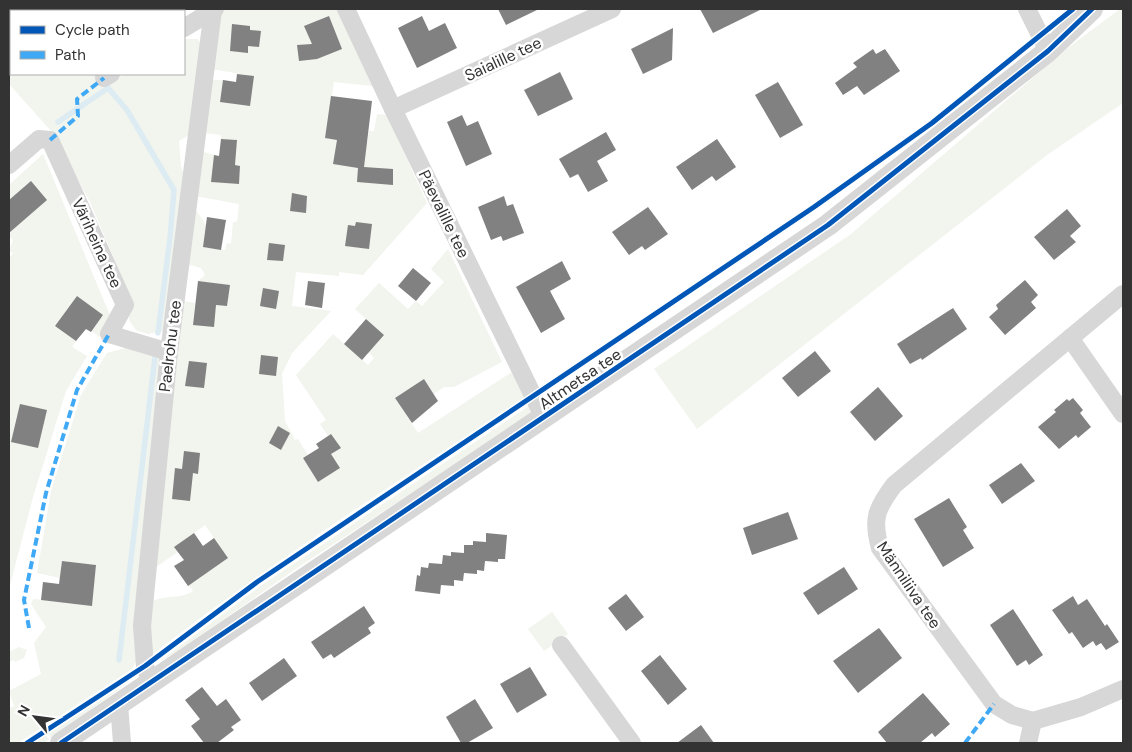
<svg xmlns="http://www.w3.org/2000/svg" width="1132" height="752" font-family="'DM Sans',sans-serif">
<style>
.green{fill:#f1f5ed}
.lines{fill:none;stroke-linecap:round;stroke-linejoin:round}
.stream{stroke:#ddebf3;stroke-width:5.5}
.building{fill:#818181}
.minor{stroke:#d7d7d7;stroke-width:18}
.tertiary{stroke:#d7d7d7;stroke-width:22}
.quiet{stroke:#3fa9f5;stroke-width:4;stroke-dasharray:8 4;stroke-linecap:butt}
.cycleway-casing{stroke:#fff;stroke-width:8}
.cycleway{stroke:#0057b8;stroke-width:5}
.labels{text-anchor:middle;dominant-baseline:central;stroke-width:5;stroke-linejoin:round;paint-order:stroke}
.street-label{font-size:16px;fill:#333;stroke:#fff}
</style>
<rect width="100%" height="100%" fill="#fff"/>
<g class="green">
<polygon points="9,9 34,9 37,11 11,11 11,74 99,74 113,79 126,74 184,74 184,39 198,39 201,45 191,134 179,141 181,166 185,180 163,331 148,334 136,330 129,320 129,294 90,202 52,132 9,84"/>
<path d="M226,9H343L373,86L334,82L325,138L367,143L369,131H374L377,114L387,115L427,203L363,275L339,272V276L296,272L292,306L331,311L292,353L282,374L285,421L295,440L298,439L308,455L303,458L318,482L340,468L331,454L340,448L331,434L328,436L320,424L326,420L296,375L333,334L368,365L374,358L369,352L384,335L355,309L379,283L408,309L416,301L422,306L444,282L431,269L448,249L502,362L454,387H444L434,394L424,379L395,398L418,433L515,370L528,395C401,479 273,561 153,654L148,651L149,603C167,593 176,601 193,591L189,585L228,558L205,525L175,547L178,552L153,569L183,301L195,303L193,324L213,327L216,305L227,306L229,285L198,281L205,275L201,268L191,265L186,268L194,207L206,225L203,247L225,250L227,243L231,244L233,222H237L239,204L195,196L201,151L214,155L212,182L239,184L240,166L235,165L237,140L221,139V135L203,133L210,80H223L220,102L253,76L211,69L218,14Z"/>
<polygon points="1120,9 1123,9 1123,103 1047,155 697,429 654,369 851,234 1064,51"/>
<polygon points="43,154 111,318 99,337 92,331 103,315 77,296 55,326 76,341 72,347 87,356 66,391 33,497 9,589 9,259 13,253 9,251 13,240 9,236 9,185"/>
<polygon points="133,346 160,357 137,660 132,669 18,743 9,743 9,709 14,706 9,691 41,674 34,643 46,627 31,604 33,599 92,605 96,565 62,561 60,578 37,573 51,491 81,395 107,353"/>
<polygon points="529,406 532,411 529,416 297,568 177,652 160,661 262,585"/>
<polygon points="552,612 568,634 544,651 528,629"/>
<polygon points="19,647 27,650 24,658 15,662 14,660 9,662 9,652"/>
<polygon points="132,680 44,743 34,743"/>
</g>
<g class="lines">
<g class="stream">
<polyline points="26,9 29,11"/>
<polyline points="96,74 127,110 174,190 170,238 158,333"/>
<polyline points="58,122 108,88"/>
<polyline points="119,660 155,357"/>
</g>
</g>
<g class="building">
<polygon points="498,9 539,9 506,25"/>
<polygon points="700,9 762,9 713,33"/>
<polygon points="329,16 342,49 317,59 299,61 297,45 312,44 304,26"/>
<polygon points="422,16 429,31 445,23 457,48 417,68 398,28"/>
<polygon points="232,24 250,26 250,30 261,31 259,47 248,46 248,53 230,51"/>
<polygon points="673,28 672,60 643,74 631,49"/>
<polygon points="873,49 876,54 885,49 900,71 864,95 857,86 843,95 835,83 857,67 853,63"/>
<polygon points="560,72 573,99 538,116 524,90"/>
<polygon points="237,74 254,76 250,106 220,102 223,80 236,82"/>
<polygon points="778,82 803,125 780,138 755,95"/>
<polygon points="331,96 372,101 364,167 393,169 393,185 357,182 358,168 333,164 337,140 325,138"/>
<polygon points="462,115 467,126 478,121 492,154 466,166 447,122"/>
<polygon points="606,132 616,150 597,161 608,181 588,192 578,174 570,178 559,159"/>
<polygon points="221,139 237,140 235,165 240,166 239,184 211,182 214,155 219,156"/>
<polygon points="717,139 736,167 716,181 712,176 692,190 676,167"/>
<polygon points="31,181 47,200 9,233 9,200"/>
<polygon points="292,193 307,196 306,213 290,211"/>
<polygon points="504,196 507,206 513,204 524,233 503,241 501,236 491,240 478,207"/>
<polygon points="648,207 668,234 645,250 642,246 629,255 612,232"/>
<polygon points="1067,209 1081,226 1070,236 1076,242 1054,260 1034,237"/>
<polygon points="207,217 226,220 221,250 203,247"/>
<polygon points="356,222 372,224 369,249 345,246 348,225 355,226"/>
<polygon points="269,243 285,245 283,261 267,260"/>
<polygon points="562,261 571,279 550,291 565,319 541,333 516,287"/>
<polygon points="413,268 431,283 416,301 398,286"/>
<polygon points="1025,280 1038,295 1031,302 1036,308 1005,335 989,317 998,309 996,305"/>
<polygon points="198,281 230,285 227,306 216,305 214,327 193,325"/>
<polygon points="308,281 325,283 322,308 305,305"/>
<polygon points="263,288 279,291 276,309 260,306"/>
<polygon points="77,296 103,315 91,332 86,329 76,341 55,326"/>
<polygon points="953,308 967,329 922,360 921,358 910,364 897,344"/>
<polygon points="366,319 384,335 362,360 344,344"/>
<polygon points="815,351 831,371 798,397 782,378"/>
<polygon points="261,355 278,357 276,376 259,374"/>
<polygon points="189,361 207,363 204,388 185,386"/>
<polygon points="424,379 438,401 412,423 395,398"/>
<polygon points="878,387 903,416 875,441 850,412"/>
<polygon points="1073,398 1083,410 1080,413 1091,427 1078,438 1076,435 1059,449 1038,427 1056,412 1054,410 1067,399 1069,401"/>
<polygon points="20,404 47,410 38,448 11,442"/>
<polygon points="278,426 290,433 281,450 269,443"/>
<polygon points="331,434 341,448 331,454 340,468 318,482 303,458 319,448 316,444"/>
<polygon points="184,451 200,453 198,474 193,473 190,501 172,499 175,468 182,469"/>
<polygon points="1021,463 1035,481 1002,504 989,485"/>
<polygon points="949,498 967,527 963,530 974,548 943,567 914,519"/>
<polygon points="788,512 798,539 752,555 743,528"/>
<polygon points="194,533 203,546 214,538 228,558 188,586 174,566 184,560 174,547"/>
<polygon points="486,533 507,535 505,559 498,559 498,562 485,561 484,571 477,570 477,574 464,573 463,581 454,580 454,586 441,585 440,594 415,591 417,575 420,576 421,567 428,568 429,563 442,564 443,555 451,556 451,552 464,553 464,545 473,545 473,541 486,542"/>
<polygon points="62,561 96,565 92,606 41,600 43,582 59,584"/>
<polygon points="844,567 858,589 818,615 803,593"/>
<polygon points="626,594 644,617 626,631 608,608"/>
<polygon points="1073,596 1078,605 1087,599 1105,626 1107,624 1119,642 1106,650 1101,643 1096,646 1093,641 1083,648 1072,632 1069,634 1052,610"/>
<polygon points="364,606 375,623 368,628 371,633 334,658 331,654 323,659 311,642"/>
<polygon points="1013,609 1043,655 1029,665 1026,660 1017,666 990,625"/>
<polygon points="879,628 902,658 858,693 833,661"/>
<polygon points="660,655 687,689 668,705 641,671"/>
<polygon points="284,658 297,676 262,701 249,683"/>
<polygon points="530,667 547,695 517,713 500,684"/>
<polygon points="202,687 217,706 226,699 241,720 231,727 234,730 217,743 204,743 191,726 200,719 185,700"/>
<polygon points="923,693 950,724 935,737 932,733 920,743 887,743 878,732"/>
<polygon points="475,699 493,728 467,743 461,743 446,717"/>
<polygon points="701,725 714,743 677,743"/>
</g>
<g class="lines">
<g class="minor">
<polyline points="346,9 393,109 544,418"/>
<polyline points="1027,9 1048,51"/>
<polyline points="184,28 215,9"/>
<polyline points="104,78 111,74"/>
<polyline points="393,109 612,9"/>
<polyline points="9,165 39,139 50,140 125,305 109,334 169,352"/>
<path d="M1123,294L894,485C876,509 872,519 880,548L994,704L1012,715L1033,721L1081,707L1123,689"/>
<polyline points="1070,338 1123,414"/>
<polyline points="561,645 632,743"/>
<polyline points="150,682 145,666 142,626 169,352 213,10"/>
<polyline points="119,704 122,743"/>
<polyline points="1028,743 1033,721"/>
</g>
<polyline class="tertiary" points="61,743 828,225 1048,51 1092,9"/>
<g class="quiet">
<polyline points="50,140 78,116 77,99 104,78"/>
<polyline points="29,628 24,600 46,493 77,390 109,334"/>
<polyline points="965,743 994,704"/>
</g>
<defs>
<g id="cycleway">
<polyline points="27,743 145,666 257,582 814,207 932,123 1073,9"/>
<polyline points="61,743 828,225 1048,51 1092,9"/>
</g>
</defs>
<use href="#cycleway" class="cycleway-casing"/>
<use href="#cycleway" class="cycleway"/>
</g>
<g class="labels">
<g class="street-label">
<text transform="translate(503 59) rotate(-25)">Saialille tee</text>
<text transform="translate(444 214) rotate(64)">Päevalille tee</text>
<text transform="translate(97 243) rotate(65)">Väriheina tee</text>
<text transform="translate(170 346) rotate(-83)">Paelrohu tee</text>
<text transform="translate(580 379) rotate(-34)">Altmetsa tee</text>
<text transform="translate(909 585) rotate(56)">Männiliiva tee</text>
</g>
</g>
<rect width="1132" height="752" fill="none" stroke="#333333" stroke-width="20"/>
<rect x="10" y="10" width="175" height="65" fill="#ffffff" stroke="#adadad"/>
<rect x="20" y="26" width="25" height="8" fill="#0057b8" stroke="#adadad"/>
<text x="55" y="35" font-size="15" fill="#333333">Cycle path</text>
<rect x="20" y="51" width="25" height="8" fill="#3fa9f5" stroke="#adadad"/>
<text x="55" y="60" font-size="15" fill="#333333">Path</text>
<g transform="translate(35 717) rotate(299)" stroke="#ffffff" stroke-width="4" paint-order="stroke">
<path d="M0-4L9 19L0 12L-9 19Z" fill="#333333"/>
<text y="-8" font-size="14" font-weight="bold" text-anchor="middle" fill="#333333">N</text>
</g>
</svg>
